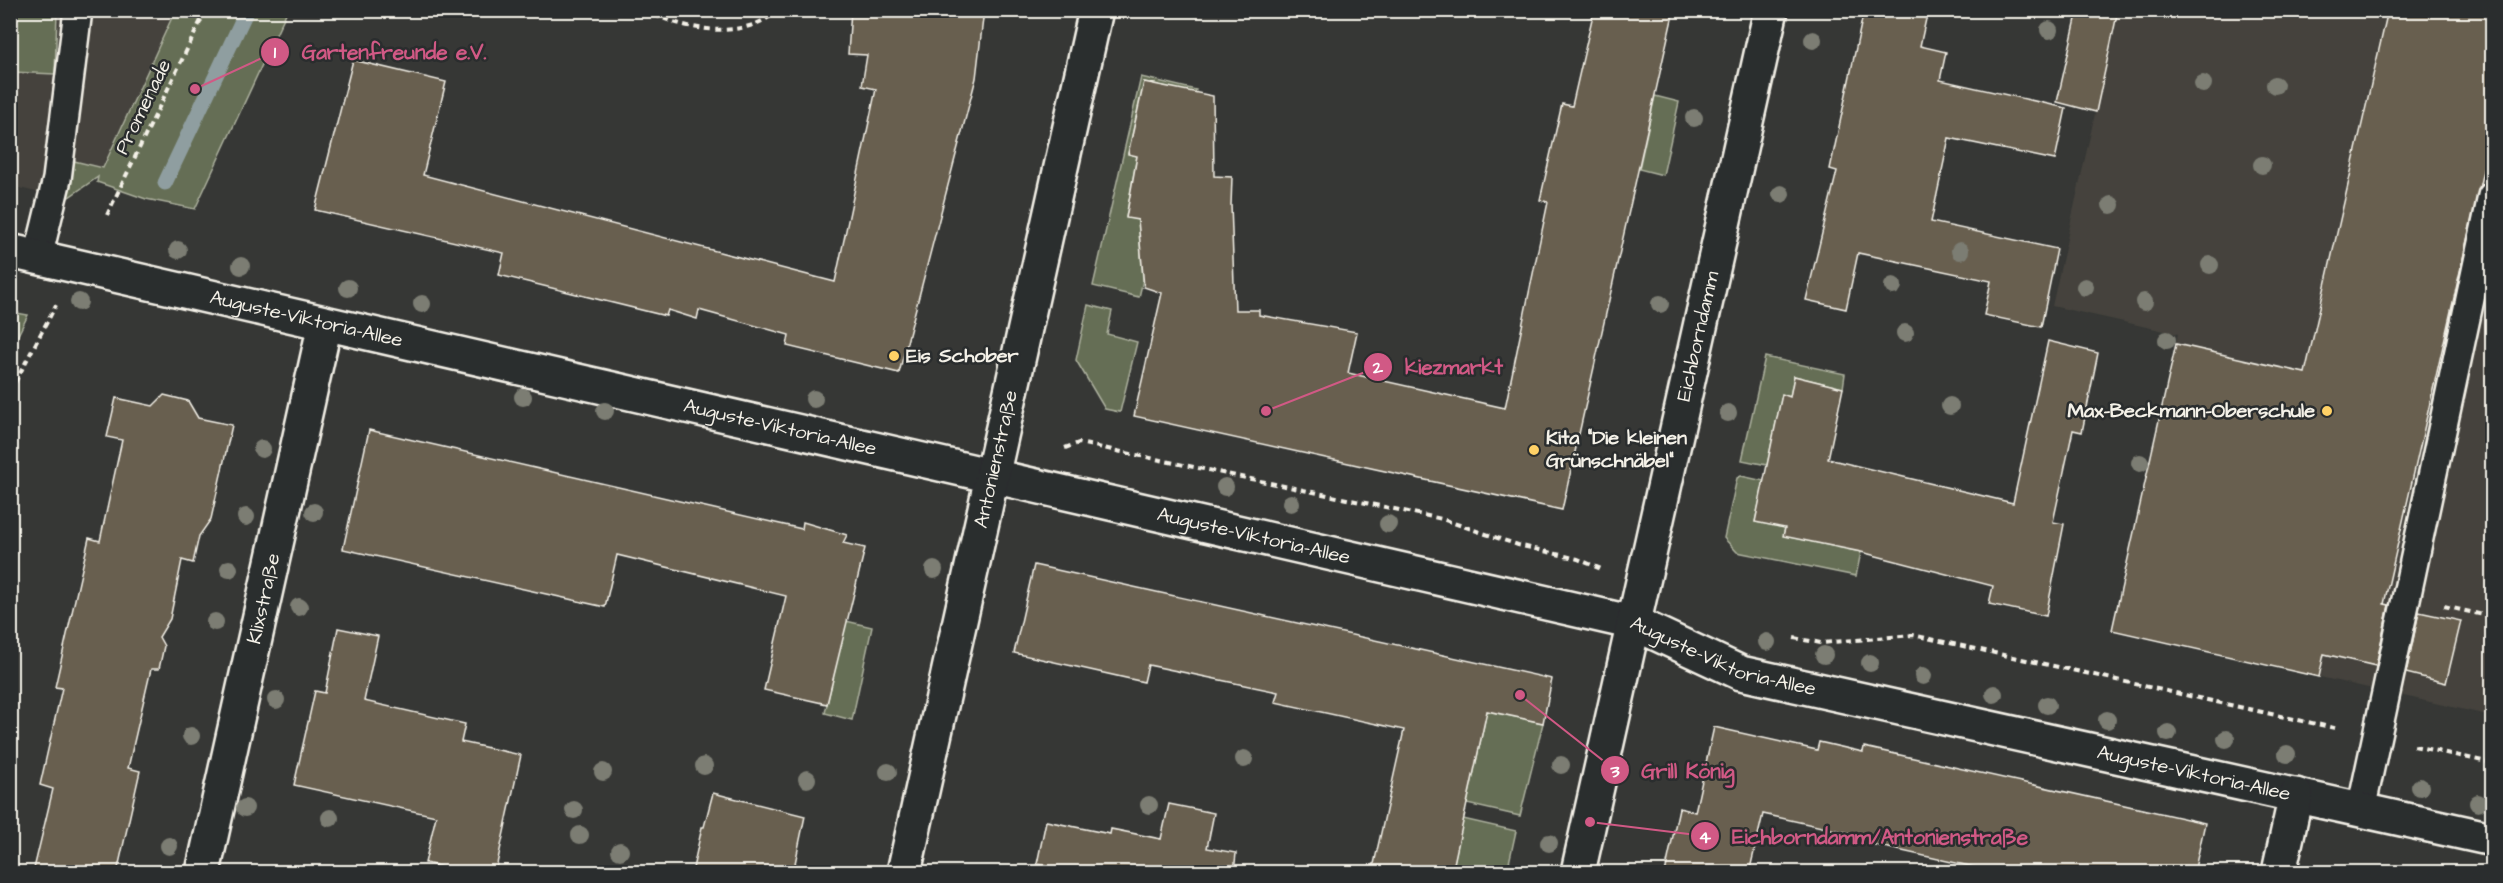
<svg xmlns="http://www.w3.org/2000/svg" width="2503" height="883" font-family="'Architects Daughter',sans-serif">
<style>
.built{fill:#45433d}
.green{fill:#656e54;stroke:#acb09e;stroke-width:1.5}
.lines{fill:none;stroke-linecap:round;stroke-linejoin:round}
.stream{stroke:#8f9ea0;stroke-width:15}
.building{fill:#685f50;stroke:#f4f1e8;stroke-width:1.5}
.service-casing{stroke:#f4f1e8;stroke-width:32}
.minor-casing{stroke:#f4f1e8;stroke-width:38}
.secondary-casing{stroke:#f4f1e8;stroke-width:38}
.path{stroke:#f4f1e8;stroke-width:4;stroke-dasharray:6 4.5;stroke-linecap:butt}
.service{stroke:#2a2d2e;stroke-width:27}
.minor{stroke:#2a2d2e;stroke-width:33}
.secondary{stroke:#2a2d2e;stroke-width:33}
.tree{fill:#7b7d73}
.poi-dot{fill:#ffd166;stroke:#2a2d2e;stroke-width:2}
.labels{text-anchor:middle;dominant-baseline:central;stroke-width:5;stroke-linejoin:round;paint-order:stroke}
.street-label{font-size:20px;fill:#f4f1e8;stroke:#2a2d2e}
.poi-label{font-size:20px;font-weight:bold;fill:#f4f1e8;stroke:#2a2d2e;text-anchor:start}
.leader{fill:none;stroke:#d15985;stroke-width:2}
.callout-dot{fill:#d15985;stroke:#2a2d2e;stroke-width:2}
.mark-label{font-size:18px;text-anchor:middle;font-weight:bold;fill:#fff}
.callout-label{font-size:21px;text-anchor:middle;font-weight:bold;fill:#d15985;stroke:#2a2d2e;stroke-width:5;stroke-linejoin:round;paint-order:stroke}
</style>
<rect width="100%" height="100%" fill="#363735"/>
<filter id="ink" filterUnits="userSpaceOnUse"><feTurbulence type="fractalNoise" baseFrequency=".0167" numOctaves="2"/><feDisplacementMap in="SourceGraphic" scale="12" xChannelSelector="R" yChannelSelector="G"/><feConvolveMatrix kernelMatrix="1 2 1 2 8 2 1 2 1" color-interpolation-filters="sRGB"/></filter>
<g filter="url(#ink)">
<g class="built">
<polygon points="11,11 175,11 103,168 66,199 11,186"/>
<polygon points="2118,11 2492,11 2492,716 2112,630 2178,334 2052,306"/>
</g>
<g class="green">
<polygon points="10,11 57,11 55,74 11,72"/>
<polygon points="175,11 287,11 195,209 146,199 97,182 98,177 66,199 74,161 103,168"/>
<polygon points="1141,77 1196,90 1195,93 1144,82 1128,153 1137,156 1126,217 1138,220 1143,280 1139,297 1093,286"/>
<polygon points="1655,96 1679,102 1663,175 1639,169"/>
<polygon points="1088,305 1112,311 1107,334 1137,342 1120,412 1105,409 1076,360"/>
<polygon points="11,312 28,315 11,349 10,312"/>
<polygon points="1765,357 1845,374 1843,388 1794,376 1790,397 1782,395 1767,465 1742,460"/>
<polygon points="1741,476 1764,481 1755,522 1785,528 1784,536 1861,552 1856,576 1737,552 1724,538 1737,478"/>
<polygon points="846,621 872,627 852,720 825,713"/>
<polygon points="1487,711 1543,723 1520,816 1467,804"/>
<polygon points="1463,819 1516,831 1507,872 1452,872"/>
</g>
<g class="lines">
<polyline class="stream" points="165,183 247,10"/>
</g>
<g class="building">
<polygon points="851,10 984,10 976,78 899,373 787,346 789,335 699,310 697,319 668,310 666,316 499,275 504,253 315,210 353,60 446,82 423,175 835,282 876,89 862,86 867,55 848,54"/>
<polygon points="1594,10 1674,10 1562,510 1134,416 1162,293 1144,287 1138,220 1126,218 1137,156 1128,154 1144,82 1213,96 1214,176 1232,177 1231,205 1235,310 1259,310 1259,315 1357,332 1348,373 1505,408 1548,202 1540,200 1562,104 1572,106"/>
<polygon points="1864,10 1928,10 1920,46 1946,52 1940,80 2066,108 2055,160 1949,138 1931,222 2057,249 2041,327 1984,315 1991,281 1858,253 1846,309 1806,300 1837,171 1830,169"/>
<polygon points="2078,10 2118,10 2096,112 2057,102"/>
<polygon points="2388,10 2493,10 2493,127 2384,604 2389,605 2376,666 2324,654 2319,677 2112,630 2176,344 2305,373"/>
<polygon points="2048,341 2098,353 2082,432 2073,430 2053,522 2064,524 2046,616 1989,604 1993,586 1861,552 1783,536 1785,528 1755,522 1782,394 1790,397 1794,376 1843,388 1828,459 2013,503"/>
<polygon points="164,395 188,401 198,418 232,425 211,519 199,536 193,563 182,560 170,619 159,637 164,646 159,669 151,669 128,768 140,771 117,873 33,873 53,789 40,785 62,688 55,687 89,538 100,541 122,440 107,437 116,398 153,406"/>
<polygon points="369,430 802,529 803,522 847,535 843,543 865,548 827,704 764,690 786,596 617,555 605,607 343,549"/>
<polygon points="1034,565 1552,679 1543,723 1487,711 1452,873 1372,873 1404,730 1275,702 1278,692 1148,665 1144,682 1014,653"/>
<polygon points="2419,612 2461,621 2446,683 2406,673"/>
<polygon points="338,628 378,636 364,701 465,724 461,742 521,755 495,873 468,873 425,863 436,816 294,785 315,691 325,693"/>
<polygon points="1714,727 1817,750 1819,742 1863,752 1864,747 2205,823 2194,873 2001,873 1848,839 1849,833 1763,814 1749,873 1665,873 1679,808 1695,812"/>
<polygon points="713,793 805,816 793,873 692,873 702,827 704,827"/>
<polygon points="1169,804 1214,813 1207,848 1236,853 1234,873 1075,873 1037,864 1046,821 1110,834 1111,829 1161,839"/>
</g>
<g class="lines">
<defs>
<g id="service">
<polyline points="38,257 57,179 78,10"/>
<polyline points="2361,810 2492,196"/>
</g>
<g id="minor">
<path id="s1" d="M10,251L1634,623L1741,673L2492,839"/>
<path id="s2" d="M203,872L325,324"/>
<polyline points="2279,872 2296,795"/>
</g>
<g id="secondary">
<path id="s3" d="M904,872L1096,10"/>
<path id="s4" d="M1578,872L1771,10"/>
</g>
</defs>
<use href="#service" class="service-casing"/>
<use href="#minor" class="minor-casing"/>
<use href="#secondary" class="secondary-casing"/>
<g class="path">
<path d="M645,10C682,30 744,42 778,10"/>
<polyline points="107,215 206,10"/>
<polyline points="10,392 56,305"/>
<polyline points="1065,448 1079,443 1442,519 1518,545 1578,559 1601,569"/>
<polyline points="2444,606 2492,617"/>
<polyline points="1794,638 1821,643 1913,635 2339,729"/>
<polyline points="2414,746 2492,763"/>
</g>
<use href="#service" class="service"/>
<use href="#minor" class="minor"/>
<use href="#secondary" class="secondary"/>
</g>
<g class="tree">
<circle cx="2049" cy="30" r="9"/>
<circle cx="1813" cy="40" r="9"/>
<circle cx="2203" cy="84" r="9"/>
<circle cx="2275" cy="85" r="9"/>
<circle cx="1694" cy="118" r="9"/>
<circle cx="2262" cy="165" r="9"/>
<circle cx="1781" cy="194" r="9"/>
<circle cx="2111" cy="205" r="9"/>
<circle cx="178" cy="250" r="9"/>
<circle cx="1960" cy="251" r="9"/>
<circle cx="2210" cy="265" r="9"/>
<circle cx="241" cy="266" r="9"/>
<circle cx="1893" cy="286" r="9"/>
<circle cx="2085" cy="287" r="9"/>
<circle cx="348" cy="288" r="9"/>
<circle cx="79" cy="302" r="9"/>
<circle cx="2144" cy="302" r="9"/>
<circle cx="422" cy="304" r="9"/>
<circle cx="1660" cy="304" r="9"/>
<circle cx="1905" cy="333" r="9"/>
<circle cx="2167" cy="340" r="9"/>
<circle cx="523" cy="397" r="9"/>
<circle cx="814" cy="399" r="9"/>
<circle cx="1950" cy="406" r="9"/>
<circle cx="605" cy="411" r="9"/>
<circle cx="1728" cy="413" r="9"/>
<circle cx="262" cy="449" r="9"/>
<circle cx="2140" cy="463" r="9"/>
<circle cx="1225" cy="487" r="9"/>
<circle cx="1291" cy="503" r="9"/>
<circle cx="314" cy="512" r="9"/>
<circle cx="246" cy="517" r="9"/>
<circle cx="1388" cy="524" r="9"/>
<circle cx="229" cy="569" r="9"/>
<circle cx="934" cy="570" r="9"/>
<circle cx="299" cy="607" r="9"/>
<circle cx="215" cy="622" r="9"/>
<circle cx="1767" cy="642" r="9"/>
<circle cx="1824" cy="655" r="9"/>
<circle cx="1870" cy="663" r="9"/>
<circle cx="1923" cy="676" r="9"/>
<circle cx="1994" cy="694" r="9"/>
<circle cx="276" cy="700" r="9"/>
<circle cx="2047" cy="705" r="9"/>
<circle cx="2107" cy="720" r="9"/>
<circle cx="2168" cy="733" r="9"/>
<circle cx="191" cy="736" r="9"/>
<circle cx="2226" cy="739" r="9"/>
<circle cx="2287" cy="754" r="9"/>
<circle cx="1244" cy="759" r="9"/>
<circle cx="1561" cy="765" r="9"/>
<circle cx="704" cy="766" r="9"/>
<circle cx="603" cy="772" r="9"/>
<circle cx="888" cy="772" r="9"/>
<circle cx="807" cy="779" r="9"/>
<circle cx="2420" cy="787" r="9"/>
<circle cx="2478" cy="803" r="9"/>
<circle cx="1149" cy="805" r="9"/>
<circle cx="245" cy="808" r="9"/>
<circle cx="574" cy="810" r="9"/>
<circle cx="330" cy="818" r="9"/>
<circle cx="580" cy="835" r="9"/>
<circle cx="1549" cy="843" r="9"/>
<circle cx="169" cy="846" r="9"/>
<circle cx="620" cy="851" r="9"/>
</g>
</g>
<g class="poi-dot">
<circle cx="894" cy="356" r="6"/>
<circle cx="2327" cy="411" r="6"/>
<circle cx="1534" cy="450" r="6"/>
</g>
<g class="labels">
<g class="street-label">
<text transform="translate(143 107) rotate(-64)">Promenade</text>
<text stroke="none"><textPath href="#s1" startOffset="304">Auguste-Viktoria-Allee</textPath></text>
<text stroke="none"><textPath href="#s4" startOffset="549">Eichborndamm</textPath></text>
<text stroke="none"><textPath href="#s1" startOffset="790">Auguste-Viktoria-Allee</textPath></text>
<text stroke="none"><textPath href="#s3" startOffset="423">Antonienstraße</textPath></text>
<text stroke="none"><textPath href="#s1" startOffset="1276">Auguste-Viktoria-Allee</textPath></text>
<text stroke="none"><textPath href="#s2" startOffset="280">Klixstraße</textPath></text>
<text stroke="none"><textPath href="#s1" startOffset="1762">Auguste-Viktoria-Allee</textPath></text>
<text stroke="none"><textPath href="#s1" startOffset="2248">Auguste-Viktoria-Allee</textPath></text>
</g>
<g class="poi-label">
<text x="906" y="356">Eis Schober</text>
<text x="2315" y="411" text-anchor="end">Max-Beckmann-Oberschule</text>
<text x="1546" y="438">Kita "Die kleinen<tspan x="1546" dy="23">Grünschnäbel"</tspan></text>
</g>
</g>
<path class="leader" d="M195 89L275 52M1266 411L1378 367M1520 695L1615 770M1590 822L1705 836"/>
<g class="callout-dot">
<circle cx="195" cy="89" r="6"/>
<circle cx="1266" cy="411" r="6"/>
<circle cx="1520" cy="695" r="6"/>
<circle cx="1590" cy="822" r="6"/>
<circle cx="275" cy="52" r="15"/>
<circle cx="1378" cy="367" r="15"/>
<circle cx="1615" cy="770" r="15"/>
<circle cx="1705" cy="836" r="15"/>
</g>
<g class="mark-label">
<text x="275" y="58">1</text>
<text x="1378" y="373">2</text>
<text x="1615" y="777">3</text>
<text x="1705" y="843">4</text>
</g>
<g class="callout-label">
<text x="394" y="59">Gartenfreunde e.V.</text>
<text x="1454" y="374">kiezmarkt</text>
<text x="1688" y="778">Grill König</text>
<text x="1880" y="844">Eichborndamm/Antonienstraße</text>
</g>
<rect width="2503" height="883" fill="none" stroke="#2a2d2e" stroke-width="36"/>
<rect x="18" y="18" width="2467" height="847" fill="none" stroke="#f4f1e8" stroke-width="2" filter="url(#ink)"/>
</svg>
